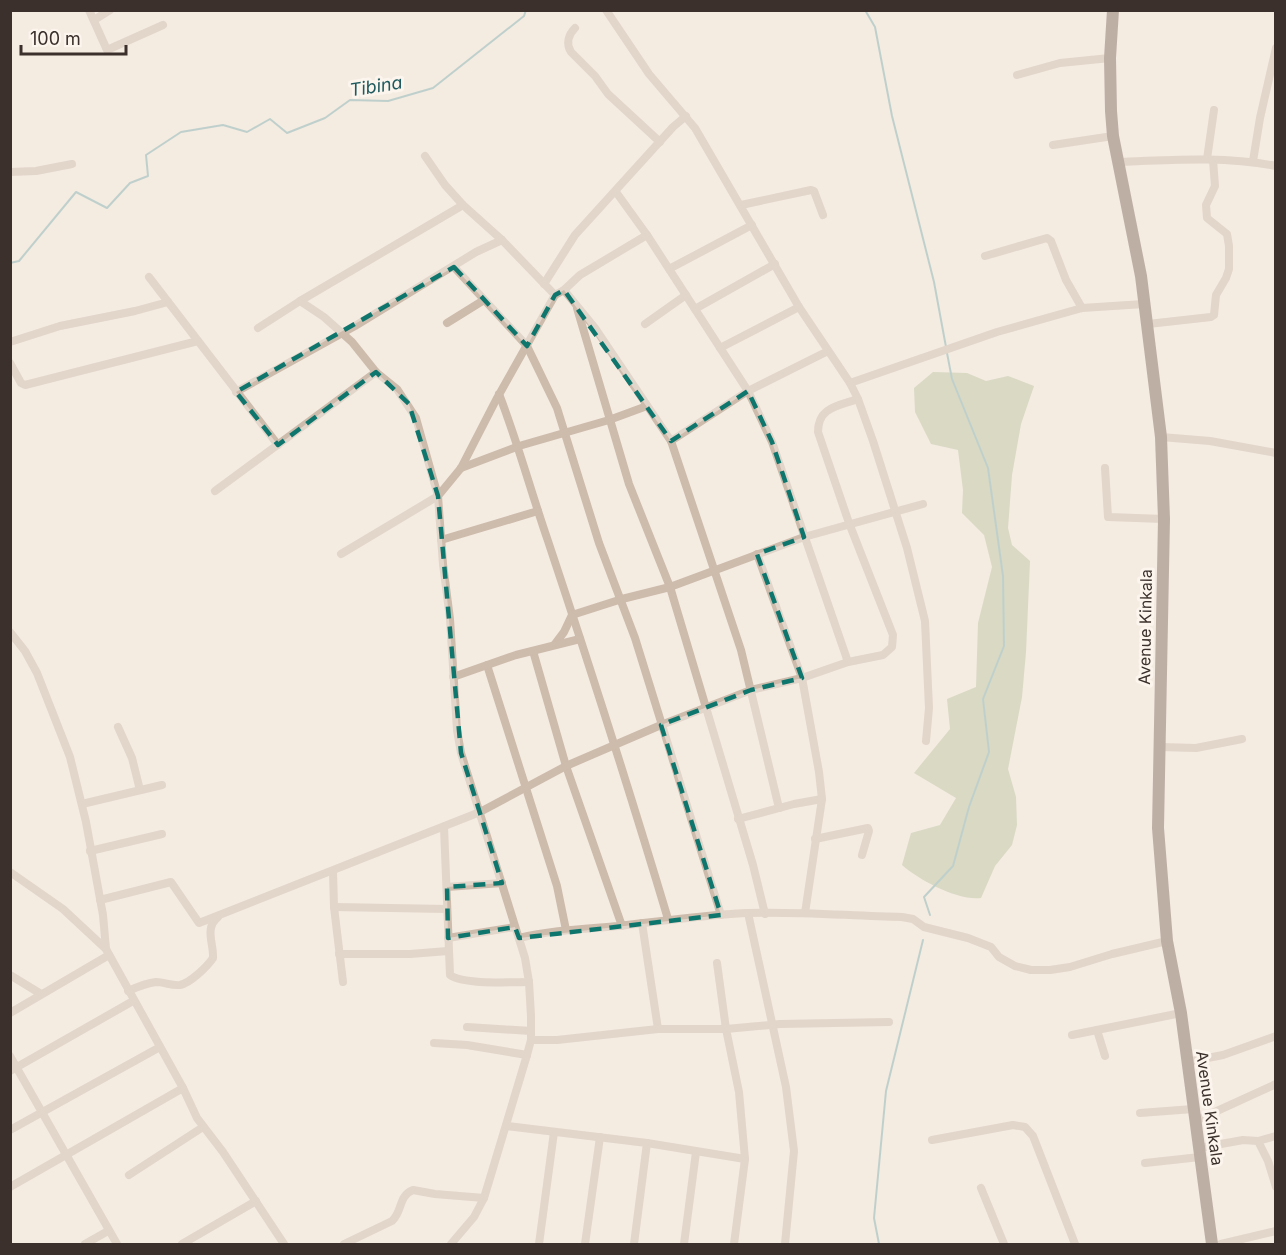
<svg xmlns="http://www.w3.org/2000/svg" width="1286" height="1255" font-family="Inter,sans-serif">
<style>
.green{fill:#b8c4a0}
.lines{fill:none;stroke-linecap:round;stroke-linejoin:round}
.stream{stroke:#7fb0b2;stroke-width:2}
.minor{stroke:#cdbbac;stroke-width:8}
.primary{stroke:#7d675c;stroke-width:12}
.marked{fill:none;stroke:#0f766e;stroke-width:4.5;stroke-dasharray:12 8;stroke-linejoin:round}
.labels{text-anchor:middle;dominant-baseline:central;stroke-width:6;stroke-linejoin:round;paint-order:stroke}
.street-label{font-size:16px;fill:#3b302b;stroke:#fbf5ee}
.water-label{font-size:18px;font-style:italic;fill:#1f5a5e;stroke:#fbf5ee}
</style>
<rect width="100%" height="100%" fill="#f4ebe1"/>
<path class="green" d="M933,372L967,373L986,381L1008,376L1034,386L1021,424L1012,475L1008,528L1012,545L1030,561L1026,652L1022,697L1008,769L1016,797L1017,825L1012,845L995,866L981,898C958,901 919,880 902,865L911,833L940,825L956,798L914,773L950,729L947,699L976,687L978,623L992,567L984,535L962,513L963,490L958,450L931,444L915,412L914,388Z"/>
<g class="lines">
<g class="stream">
<polyline points="865,10 875,27 892,116 934,282 946,347"/>
<polyline points="10,263 19,261 76,192 107,208 130,183 148,176 146,155 181,132 223,125 247,132 270,119 287,133 325,118 350,100 388,101 433,88 524,16 526,10"/>
<polyline points="930,915 924,897 953,866 969,807 989,752 983,699 1004,646 1003,576 988,468 952,379 947,353"/>
<polyline points="879,1244 874,1218 886,1091 923,940"/>
</g>
<g class="minor">
<polyline points="89,10 107,50 163,25"/>
<polyline points="606,10 649,74 695,128 799,307 850,383 858,399 873,441 907,548 925,621 929,708 926,741"/>
<polyline points="94,20 110,10"/>
<path d="M575,28C568,35 566,44 571,52L595,76L608,94L660,142"/>
<polyline points="1017,75 1060,63 1110,58"/>
<polyline points="1053,145 1113,136"/>
<polyline points="425,156 445,185 463,205 502,240 555,295"/>
<polyline points="1207,159 1214,110"/>
<polyline points="1253,161 1260,118 1276,48"/>
<path d="M1117,162C1170,160 1224,156 1276,166"/>
<polyline points="10,172 36,171 72,164"/>
<polyline points="616,192 647,235 748,391 772,442 848,662"/>
<polyline points="741,205 811,190 814,191 823,215"/>
<polyline points="985,256 1047,238 1051,241 1066,280 1082,308"/>
<polyline points="454,267 527,346 557,408 599,543 635,638 721,915"/>
<polyline points="669,269 752,225"/>
<polyline points="149,277 278,445"/>
<polyline points="544,284 575,235 673,127 686,116"/>
<polyline points="564,290 595,328 671,441 741,650 779,808"/>
<polyline points="300,301 324,317 352,342 376,372 397,389 416,418 438,496 443,564 450,619 457,730 461,753 525,958 529,982 531,1016 531,1040 527,1055 484,1198 474,1217 451,1244"/>
<polyline points="577,308 629,484 670,587 753,865 765,914"/>
<polyline points="695,309 775,264"/>
<polyline points="447,323 484,300"/>
<polyline points="645,324 686,295"/>
<polyline points="1148,324 1211,317 1214,315 1216,295 1226,278 1229,269 1229,246 1227,234 1207,218 1206,205 1215,186 1213,160"/>
<polyline points="258,328 300,301 463,205"/>
<polyline points="10,342 60,326 135,311 168,302"/>
<polyline points="720,348 799,307"/>
<polyline points="10,363 21,383 25,385 198,341"/>
<polyline points="850,383 997,332 1082,308 1144,304"/>
<polyline points="236,392 355,326 476,252 502,240"/>
<path d="M499,394C518,443 531,492 548,541C590,667 630,792 668,919"/>
<polyline points="1161,437 1210,441 1276,453"/>
<polyline points="671,441 748,391 828,351"/>
<polyline points="461,468 519,446 609,420 647,406"/>
<polyline points="1105,468 1108,517 1164,519"/>
<polyline points="215,491 376,372"/>
<polyline points="441,540 538,511"/>
<polyline points="341,554 438,496 461,468 496,400 555,295 564,290 580,275 647,235"/>
<polyline points="757,554 802,678 819,772 822,799 805,913"/>
<polyline points="10,632 25,651 37,673 70,757 86,822 103,915 106,949"/>
<polyline points="555,644 564,632 572,615 622,599 670,587 804,537 923,504"/>
<polyline points="533,651 566,766 622,926"/>
<polyline points="487,665 557,886 566,930"/>
<polyline points="453,677 516,655 580,639"/>
<polyline points="118,727 132,758 140,790"/>
<polyline points="1160,747 1196,748 1242,739"/>
<polyline points="82,804 162,785"/>
<polyline points="738,819 794,804 822,799"/>
<path d="M444,827L450,975C464,985 511,982 529,982"/>
<polyline points="815,839 868,828 869,831 862,855"/>
<polyline points="90,851 162,834"/>
<polyline points="333,871 334,907 343,982"/>
<polyline points="10,872 63,909 106,949 183,1088 197,1118 223,1152 284,1244"/>
<polyline points="447,887 502,883"/>
<path d="M100,900L171,882L199,923L480,812L566,766L661,725L751,690L802,678L848,662L883,655L892,647L893,635L849,523L818,432C818,407 838,406 858,399"/>
<polyline points="334,907 447,909"/>
<polyline points="748,913 786,1087 794,1151 785,1244"/>
<polyline points="642,923 658,1029"/>
<polyline points="448,938 515,927"/>
<path d="M519,938C552,930 585,929 619,926C662,921 703,915 746,913C798,911 850,916 902,917L913,919L924,927L968,938L991,947L999,957L1015,966L1031,970H1050L1070,967L1112,954L1167,941"/>
<polyline points="339,954 410,954 448,951"/>
<polyline points="717,963 726,1029 739,1092 745,1159 734,1244"/>
<polyline points="10,975 41,994"/>
<path d="M128,991C137,987 146,983 156,982C164,982 172,986 180,985C190,983 207,967 213,958C214,944 204,928 218,917"/>
<polyline points="10,1013 109,955"/>
<polyline points="467,1027 531,1031"/>
<polyline points="1097,1030 1105,1056"/>
<polyline points="1072,1035 1181,1013"/>
<polyline points="531,1040 557,1040 658,1029 726,1029 780,1024 889,1022"/>
<polyline points="434,1043 467,1045 527,1055"/>
<polyline points="10,1056 117,1244"/>
<polyline points="1187,1062 1223,1055 1276,1036"/>
<polyline points="10,1071 133,1001"/>
<polyline points="1140,1113 1193,1109"/>
<polyline points="1195,1121 1276,1084"/>
<polyline points="507,1126 647,1143 745,1159"/>
<polyline points="10,1130 160,1047"/>
<polyline points="932,1140 1013,1125 1025,1127 1033,1136 1075,1244"/>
<polyline points="1258,1141 1276,1136"/>
<polyline points="1199,1148 1243,1140 1258,1141 1268,1161 1276,1187"/>
<polyline points="1145,1163 1200,1157"/>
<polyline points="129,1175 203,1127"/>
<polyline points="10,1187 183,1088"/>
<polyline points="981,1188 1004,1244"/>
<polyline points="85,1244 108,1231"/>
<polyline points="182,1244 256,1201"/>
<path d="M344,1244L392,1221C403,1211 398,1196 413,1190L435,1194L484,1198"/>
<polyline points="539,1244 554,1132"/>
<polyline points="585,1244 600,1137"/>
<polyline points="634,1244 647,1143"/>
<polyline points="684,1244 696,1152"/>
<polyline points="1221,1244 1276,1231"/>
</g>
<polyline class="primary" points="1113,10 1110,58 1111,111 1113,136 1141,276 1161,437 1164,519 1158,828 1167,941 1181,1013 1212,1244"/>
</g>
<path d="M0 0H1286V1255H0ZM454,267L527,346L555,295L564,290L671,441L748,391L772,442L804,537L757,554L802,678L751,690L661,725L721,915L519,938L515,927L448,938L447,887L502,883L461,753L438,496L409,404L376,372L278,445L236,392Z" fill="#f4ebe1" fill-opacity=".55" fill-rule="evenodd"/>
<path class="marked" d="M454,267L527,346L555,295L564,290L671,441L748,391L772,442L804,537L757,554L802,678L751,690L661,725L721,915L519,938L515,927L448,938L447,887L502,883L461,753L438,496L409,404L376,372L278,445L236,392Z"/>
<g class="labels">
<g class="street-label">
<text transform="translate(1145 627) rotate(-89)">Avenue Kinkala</text>
<text transform="translate(1210 1108) rotate(82)">Avenue Kinkala</text>
</g>
<g class="water-label">
<text transform="translate(376 86) rotate(-9)">Tibina</text>
</g>
</g>
<rect width="1286" height="1255" fill="none" stroke="#3b302b" stroke-width="24"/>
<path d="M21 45v9h105v-9" fill="none" stroke="#3b302b" stroke-width="3"/>
<text x="30" y="45" font-size="18" fill="#3b302b" stroke="#fbf5ee" stroke-width="4.5" paint-order="stroke">100 m</text>
</svg>
